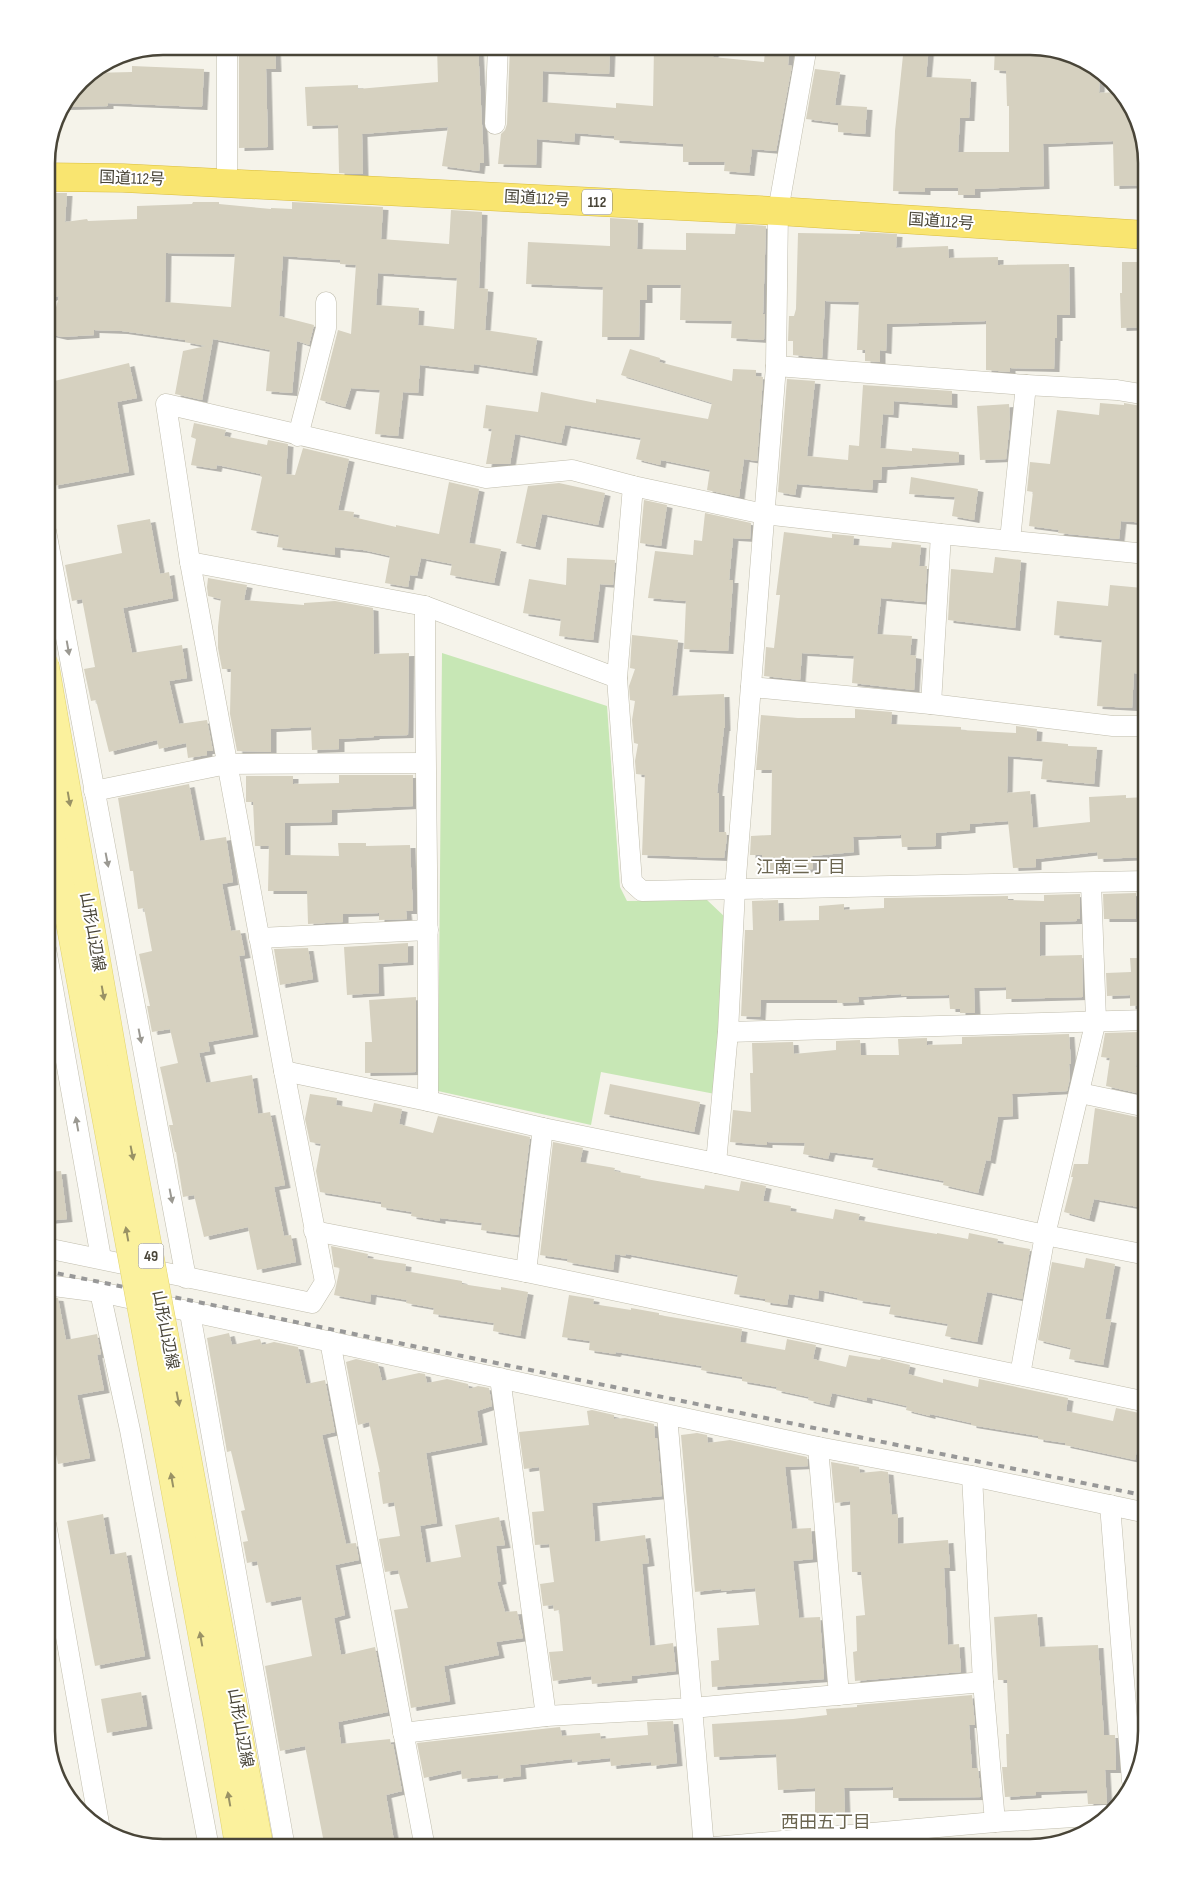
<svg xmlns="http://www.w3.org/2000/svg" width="1193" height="1894" font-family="'Sofia Sans Condensed','Noto Sans JP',sans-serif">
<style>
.green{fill:#c7e7b5}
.building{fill:#d6d1c0;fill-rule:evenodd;filter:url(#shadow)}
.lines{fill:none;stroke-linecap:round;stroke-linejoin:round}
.minor-casing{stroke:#c0bdad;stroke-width:21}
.highway-casing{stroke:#d9bd3f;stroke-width:29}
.minor{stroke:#fff;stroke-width:20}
.highway{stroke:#f9e570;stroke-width:28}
.rail{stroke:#989898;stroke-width:4;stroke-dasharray:6 6;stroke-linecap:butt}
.major-bridge-casing{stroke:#e1d36c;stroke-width:26;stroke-linecap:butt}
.major-bridge{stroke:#fbf19d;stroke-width:25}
.oneway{fill:#9b9992}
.oneway2{fill:#999265}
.labels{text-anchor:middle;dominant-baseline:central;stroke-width:4;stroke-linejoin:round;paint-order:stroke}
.shield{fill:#fff;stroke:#807d74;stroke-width:1}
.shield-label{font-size:15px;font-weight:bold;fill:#494538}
.street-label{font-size:16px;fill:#494538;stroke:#fff}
.neighbourhood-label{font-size:18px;fill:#6b6550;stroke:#fff}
.rim{fill:none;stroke:#494538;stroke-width:2.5}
</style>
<defs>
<filter id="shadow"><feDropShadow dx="5.5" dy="3" stdDeviation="0" flood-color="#0004"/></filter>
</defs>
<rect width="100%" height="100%" fill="#f5f3ea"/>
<polygon class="green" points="442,653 607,706 620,887 627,901 707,900 726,918 715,1094 601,1072 591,1125 438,1091"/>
<g class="building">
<polygon points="239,46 275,46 276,69 266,69 268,147 239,148"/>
<polygon points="437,46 478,46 484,163 480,163 479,171 442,166 448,127 362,134 363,174 339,173 338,125 307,126 305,87 358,85 358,89 438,82"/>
<polygon points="510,46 566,46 566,48 610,50 609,74 543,71 542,102 616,108 616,103 653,106 654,46 714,48 713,57 764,62 765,51 789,53 788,65 792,66 776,151 752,149 749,173 724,171 725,162 683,162 683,144 614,140 614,136 575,133 574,142 537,139 536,165 498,164 501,134 505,130 507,124"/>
<polygon points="904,46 929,46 926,77 971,79 969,118 960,118 958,152 1009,152 1009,106 1007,106 1006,71 994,70 995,47 1038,47 1095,66 1100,72 1099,93 1118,92 1135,111 1147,163 1147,185 1114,186 1113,141 1043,144 1044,186 975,189 975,195 958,195 958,188 925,188 925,192 893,191 895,131"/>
<polygon points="132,66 204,69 202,107 108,103 108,106 63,107 81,80 91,73 132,72"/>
<polygon points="815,69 840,72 835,105 867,107 865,134 838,132 838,123 806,119"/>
<path d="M46,193H67L65,222L87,219L88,221L137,219V206L192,204L193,202H219V204L271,209V208L292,209V202L383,207L381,239L449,244L451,210L482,212L479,288L488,289L485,330L537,338L532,373L474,364L473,371L420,365L418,393L403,392L398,436L375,434L380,390L351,388L345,407L320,400L338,330L351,334L356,265L340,264V260L283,256L279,316L314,325L309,345L297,341L292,393L266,391L270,350L213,339L202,400L175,394L183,351L206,346L185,342V340L122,331L94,330V335L62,337L49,334L59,296L46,299ZM166,253L235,254L231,307L165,302ZM378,273L457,278L454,329L418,325L419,308L376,305Z"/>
<polygon points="610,218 638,220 637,249 686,250 686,233 735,234 736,224 766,226 763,314 765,314 764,340 731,338 732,321 680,320 681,285 647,285 647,300 640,300 639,337 602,337 603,287 526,284 528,242 610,246"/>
<polygon points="860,232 897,234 896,248 948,246 949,258 998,257 998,265 1069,264 1070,315 1057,315 1057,338 1055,338 1054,369 1010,368 1010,372 986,370 986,321 887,324 886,351 880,350 880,362 865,361 865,350 857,350 859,302 825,301 822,358 793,355 793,341 788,341 789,316 794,316 796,309 798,233 860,234"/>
<polygon points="1122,262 1144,262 1144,292 1147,292 1147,327 1121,328 1120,293 1122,293"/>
<polygon points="630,349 660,358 659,362 732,381 733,369 756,370 756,376 763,377 757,461 744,459 739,497 707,490 710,470 661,460 660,465 636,459 641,438 565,425 561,443 515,434 510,464 486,464 492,429 483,428 486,405 538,412 541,392 596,403 596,399 708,419 712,403 621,375"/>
<polygon points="129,363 137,398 117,402 129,472 53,486 46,450 46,383"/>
<polygon points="787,379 815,381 807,456 848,460 849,445 859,446 863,385 952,391 952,405 894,401 893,415 883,414 880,448 912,451 912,448 959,452 959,462 882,467 881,480 873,480 872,490 797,484 795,495 778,492"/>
<polygon points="1100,403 1124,405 1124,403 1147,407 1147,523 1121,521 1119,539 1058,533 1059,530 1029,526 1033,492 1027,491 1030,462 1050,464 1057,410 1099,415"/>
<polygon points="1009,404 1010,421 1006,459 980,460 977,406"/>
<polygon points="194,423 226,430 224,436 267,445 268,440 288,444 286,474 295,475 303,448 349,459 338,510 354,512 353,517 396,527 396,525 439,534 449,482 479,489 469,543 501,549 494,583 450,575 452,564 421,558 417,576 410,575 408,587 385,583 390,556 363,550 335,547 335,555 277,547 279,535 251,530 262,477 260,476 261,474 217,465 216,469 191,465 196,439 191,437"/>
<polygon points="911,477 978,489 974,520 952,516 955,497 909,494"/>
<polygon points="559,483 605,493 598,525 542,514 535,547 516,543 528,486"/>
<polygon points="644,500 667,505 661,546 640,543"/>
<polygon points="705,513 751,523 750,539 733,538 729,580 733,580 728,651 684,649 686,601 648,598 655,551 693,555 694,540 702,541"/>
<polygon points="150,519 160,574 169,572 173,598 123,608 132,653 182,645 187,678 169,681 179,724 207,720 213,751 207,751 207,755 188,758 186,743 159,749 157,740 109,752 96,700 91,701 84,669 95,667 82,599 72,601 65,565 122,553 117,525"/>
<polygon points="784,532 832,538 832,534 854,536 853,545 891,548 892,542 921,545 919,566 927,566 925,602 881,598 877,634 912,636 910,655 916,656 914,690 852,683 854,656 802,653 800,680 764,676 766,647 774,648 780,595 776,595"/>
<polygon points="995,557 1021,560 1015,628 948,620 951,569 993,573"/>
<polygon points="567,558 615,560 613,585 600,584 593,640 559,636 561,619 523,613 529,579 566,585"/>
<polygon points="208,578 247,585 244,600 304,605 304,603 335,601 373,608 374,654 409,653 408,735 374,736 374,737 339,739 339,749 312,750 311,727 271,729 271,752 237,751 230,714 231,669 222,669 218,648 218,627 221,599 208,596 207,587"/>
<polygon points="1110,585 1143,588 1138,636 1147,637 1147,674 1134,673 1132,708 1097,706 1102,640 1054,635 1057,601 1108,606"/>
<polygon points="632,635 678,640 672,696 724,694 725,728 724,728 717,793 719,793 719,832 726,832 727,837 724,858 642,855 645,775 636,774 635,761 638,744 634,743 632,720 635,701 630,700 629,686 635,669 630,668"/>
<polygon points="855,709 892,712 891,724 961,727 961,730 1016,733 1016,726 1037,729 1036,741 1068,744 1068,746 1097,747 1094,784 1041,779 1043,759 1008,756 1007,793 1030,791 1033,828 1090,822 1089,797 1126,795 1126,798 1147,797 1147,857 1098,859 1097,852 1036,859 1036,867 1013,868 1008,821 970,824 970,830 936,833 936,846 902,847 901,835 853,837 854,852 812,856 813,869 763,872 762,855 750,855 751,836 771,835 772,770 756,770 761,715 798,718 855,718"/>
<polygon points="339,775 413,775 413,806 332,810 332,822 285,823 285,855 339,856 338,843 366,843 366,846 410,845 413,911 406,911 407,919 379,920 379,913 343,914 343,922 308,924 307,891 268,891 269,846 255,846 253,802 246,802 246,776 293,776 293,784 339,783"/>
<polygon points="189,784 200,841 226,837 233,882 222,884 231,931 240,930 245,955 239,956 253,1034 208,1042 210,1051 199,1053 206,1083 252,1075 258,1114 270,1112 285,1185 274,1187 284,1236 291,1235 296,1262 257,1270 248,1227 204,1237 194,1195 183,1197 176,1152 175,1152 169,1125 173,1125 160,1067 178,1063 170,1029 152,1032 147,1006 150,1006 139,954 152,951 144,908 138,909 133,871 130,871 118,798"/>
<polygon points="1136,893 1136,919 1104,919 1103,894"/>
<polygon points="1080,894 1080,919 1077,919 1077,921 1040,922 1040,956 1082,955 1083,997 1006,999 1006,987 974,988 975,1013 960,1013 960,1009 950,1009 949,995 901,996 901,994 858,997 859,1002 838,1003 837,1000 761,1000 760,1017 741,1016 745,930 753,930 752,901 778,900 779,921 819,920 819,906 844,904 844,910 884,908 884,898 1008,896 1008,900 1044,901 1044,895"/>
<polygon points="408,943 408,962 378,964 379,993 347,995 344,947"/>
<polygon points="308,948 313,979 280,985 274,949"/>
<polygon points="1130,958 1147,958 1147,1005 1130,1006 1130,995 1107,996 1106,973 1131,972"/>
<polygon points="416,997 416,1072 365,1073 365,1042 372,1042 369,1000"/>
<polygon points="1140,1032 1136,1067 1145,1068 1141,1094 1106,1086 1110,1058 1101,1057 1105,1033"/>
<polygon points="1069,1034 1071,1064 1069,1064 1070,1078 1067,1091 1012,1094 1013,1116 998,1117 990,1161 986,1160 978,1193 943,1185 944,1181 872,1167 874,1158 830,1152 828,1159 803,1154 805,1143 767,1142 767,1145 730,1142 733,1110 751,1112 750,1073 753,1073 752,1043 793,1042 794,1054 836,1050 836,1041 860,1040 861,1055 899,1055 898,1039 927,1038 927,1045 962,1044 962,1037"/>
<polygon points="610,1084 700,1102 694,1132 604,1114"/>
<polygon points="310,1094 337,1098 336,1105 372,1112 374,1103 402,1109 399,1124 433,1133 438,1116 530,1137 518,1235 481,1230 482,1223 440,1218 440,1221 411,1216 412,1212 381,1207 381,1202 320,1192 316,1171 321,1144 310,1142 305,1119"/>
<polygon points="1095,1108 1137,1117 1137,1121 1147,1123 1147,1207 1139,1205 1138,1207 1094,1199 1089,1219 1064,1212 1073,1177 1071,1177 1074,1164 1088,1164"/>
<polygon points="553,1142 583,1148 580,1162 615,1168 614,1171 641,1176 640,1178 704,1189 705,1185 739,1191 741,1181 766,1186 763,1201 791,1206 790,1211 833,1219 835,1209 860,1214 858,1220 896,1227 937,1234 937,1233 968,1239 969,1233 998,1239 997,1243 1030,1249 1022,1299 987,1292 977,1342 945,1336 948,1324 889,1314 891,1305 857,1300 858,1298 819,1290 818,1299 789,1294 787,1305 765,1302 765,1299 734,1294 738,1275 626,1254 625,1256 615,1254 613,1270 567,1262 568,1259 540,1255"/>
<polygon points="61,1171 67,1219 46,1221 46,1172"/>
<polygon points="331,1246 368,1254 367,1258 406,1264 405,1271 462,1281 462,1284 501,1290 501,1287 528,1292 520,1336 493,1331 494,1323 433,1314 434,1308 406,1303 407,1300 371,1294 370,1302 334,1295 340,1268 334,1267"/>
<polygon points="1086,1258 1115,1264 1105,1319 1111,1320 1103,1365 1069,1359 1071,1348 1038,1340 1052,1262 1084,1268"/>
<polygon points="569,1295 594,1299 593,1304 631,1310 631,1308 659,1313 659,1315 742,1329 740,1342 785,1350 787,1339 816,1345 813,1359 846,1367 849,1355 880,1360 881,1358 910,1365 908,1374 943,1383 943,1379 978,1387 979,1379 1068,1398 1066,1411 1113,1421 1116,1408 1144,1414 1135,1460 1065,1445 1065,1443 1038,1439 1038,1436 971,1425 971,1423 930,1414 930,1416 906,1410 907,1406 867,1397 867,1401 832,1393 829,1405 808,1400 809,1397 776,1390 777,1387 742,1381 742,1377 701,1370 702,1366 616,1352 615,1354 589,1350 590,1341 562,1337"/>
<polygon points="46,1297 58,1298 66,1340 97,1334 101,1354 97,1355 104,1390 77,1395 90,1458 58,1464 46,1407"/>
<polygon points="229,1333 232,1345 260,1339 262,1345 274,1342 298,1347 306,1384 325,1380 335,1432 322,1435 346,1544 356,1543 359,1560 335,1565 345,1615 334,1618 341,1655 375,1647 388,1712 338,1722 341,1744 390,1739 391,1745 393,1744 402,1791 386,1795 394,1841 353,1848 325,1848 305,1746 280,1751 265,1666 312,1656 301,1596 266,1603 257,1561 247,1563 243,1542 248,1541 241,1511 245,1510 231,1451 227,1452 207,1338"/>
<polygon points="356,1359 378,1364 382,1381 419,1373 425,1374 427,1383 447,1379 468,1384 469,1389 478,1386 489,1388 492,1406 477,1411 482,1442 426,1453 437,1523 420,1526 426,1563 461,1557 455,1525 499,1517 505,1545 496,1546 501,1581 497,1582 505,1612 517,1611 523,1638 496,1642 499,1655 444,1666 450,1701 411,1708 394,1610 408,1608 398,1570 385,1572 379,1539 400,1536 394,1502 383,1504 378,1472 380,1472 369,1422 358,1425 346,1362"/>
<polygon points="592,1410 614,1415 614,1419 625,1418 654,1424 655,1438 657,1438 662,1496 592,1503 595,1542 645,1535 649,1563 642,1564 650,1646 673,1643 676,1671 632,1676 632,1680 592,1684 591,1676 553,1681 549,1652 563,1651 559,1610 554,1611 553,1605 543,1606 540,1584 554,1582 549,1544 535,1545 532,1512 544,1511 539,1467 524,1469 519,1432 589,1425 587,1411"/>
<polygon points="697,1433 707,1435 708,1443 730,1440 807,1457 808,1466 785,1467 792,1529 811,1528 813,1559 793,1561 799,1618 820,1617 824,1679 712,1687 711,1661 719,1660 717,1628 759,1625 755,1588 721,1591 721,1589 695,1592 681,1435"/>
<polygon points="831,1462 859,1467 860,1473 881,1471 888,1472 892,1515 898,1514 898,1544 948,1540 950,1568 944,1568 948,1645 959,1644 961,1672 855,1681 853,1652 857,1651 856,1616 865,1615 861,1572 852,1572 850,1501 835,1503"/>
<polygon points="103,1514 110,1555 126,1552 145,1656 95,1666 67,1521"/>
<polygon points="1037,1614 1040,1647 1098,1645 1104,1735 1115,1735 1116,1770 1105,1770 1107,1804 1088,1804 1087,1790 1036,1792 1036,1795 1005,1797 1002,1767 1007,1767 1006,1734 1009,1734 1007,1680 998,1680 994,1617"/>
<polygon points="141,1692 147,1726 107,1733 101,1699"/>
<polygon points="972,1695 975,1725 969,1725 972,1768 978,1768 981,1797 893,1798 893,1787 844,1788 845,1813 815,1813 815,1788 778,1790 776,1754 714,1757 712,1724 793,1719 827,1715 826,1709 857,1707 857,1705"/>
<polygon points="673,1721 677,1763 651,1766 651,1762 611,1766 610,1758 572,1762 572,1759 520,1765 521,1776 498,1779 498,1775 462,1779 461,1770 424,1778 417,1743 560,1727 562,1736 600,1733 601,1739 648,1735 647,1722"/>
</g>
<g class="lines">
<defs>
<g id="minor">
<polyline points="495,124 498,46"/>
<polyline points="227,184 227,46"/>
<polyline points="776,366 1026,385 1117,390 1147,395"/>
<polyline points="298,436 326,328 326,302"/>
<polyline points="633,486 617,678 632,882 642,891 1147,881"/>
<polyline points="46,531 186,1278"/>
<polyline points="1010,540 1026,385"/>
<polyline points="190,562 425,606 617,678"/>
<path d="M425,606C425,771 429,936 428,1101"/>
<polyline points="751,687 931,704 1113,726 1147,726"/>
<polyline points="931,704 941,534"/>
<polyline points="94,791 227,764 425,763"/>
<polyline points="259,938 428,930"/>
<polyline points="46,949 101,1258"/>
<polyline points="728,1032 1147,1020"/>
<polyline points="284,1071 428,1101 543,1128 716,1163 1045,1235 1147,1255"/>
<polyline points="1080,1093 1147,1107"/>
<polyline points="716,1163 728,1032 735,890 776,366 778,211 807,46"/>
<polyline points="314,1231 526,1272 1147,1402"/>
<polyline points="46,1248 312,1303 325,1282 284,1071 190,562 166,404 486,478 572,470 633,486 764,514 941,534 1147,554"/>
<polyline points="526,1272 543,1128"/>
<polyline points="46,1285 100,1292 818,1447 972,1476 1147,1513"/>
<polyline points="100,1292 130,1430 209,1848"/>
<polyline points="190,1313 285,1848"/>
<polyline points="330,1341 425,1848"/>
<polyline points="1020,1375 1045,1235 1096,1020 1091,883"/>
<polyline points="500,1378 546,1716"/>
<polyline points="667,1415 704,1848"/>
<polyline points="818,1447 839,1695"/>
<polyline points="972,1476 983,1682 995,1822"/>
<polyline points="1110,1505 1132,1781"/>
<polyline points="46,1524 100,1829"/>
<polyline points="403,1733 546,1716 692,1708 983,1682"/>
<polyline points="703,1848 995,1822 1105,1815"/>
</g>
<polyline id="highway" points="46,177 123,178 778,211 1147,235"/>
</defs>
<use href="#minor" class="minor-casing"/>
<use href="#highway" class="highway-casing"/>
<use href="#minor" class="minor"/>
<use href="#highway" class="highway"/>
<polyline class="rail" points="46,1271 1147,1496"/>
<defs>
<g id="major-bridge">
<polyline points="46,664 122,1100 261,1848"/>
<polyline points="46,801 216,1717 238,1848"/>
</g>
</defs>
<use href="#major-bridge" class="major-bridge-casing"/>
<use href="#major-bridge" class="major-bridge"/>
</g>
<defs><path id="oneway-solid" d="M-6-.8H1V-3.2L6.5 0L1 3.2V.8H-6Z" transform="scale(1.25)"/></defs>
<g class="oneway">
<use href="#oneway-solid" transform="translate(68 648) rotate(80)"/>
<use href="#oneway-solid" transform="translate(107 860) rotate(79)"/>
<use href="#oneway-solid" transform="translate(140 1036) rotate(79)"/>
<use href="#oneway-solid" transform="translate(77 1124) rotate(-100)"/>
<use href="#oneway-solid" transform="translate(171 1196) rotate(79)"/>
</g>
<g class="oneway2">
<use href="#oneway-solid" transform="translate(69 799) rotate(80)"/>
<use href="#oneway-solid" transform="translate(103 993) rotate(80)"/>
<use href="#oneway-solid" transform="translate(132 1153) rotate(79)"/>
<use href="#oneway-solid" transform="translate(127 1234) rotate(-100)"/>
<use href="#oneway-solid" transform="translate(178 1399) rotate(79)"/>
<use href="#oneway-solid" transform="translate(172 1480) rotate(-100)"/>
<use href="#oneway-solid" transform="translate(201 1639) rotate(-100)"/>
<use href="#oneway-solid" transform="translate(229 1799) rotate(-100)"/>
</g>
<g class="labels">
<g class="shield">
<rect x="582" y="189.5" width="30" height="25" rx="4"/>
<rect x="138.5" y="1243.5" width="25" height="25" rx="4"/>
</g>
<g class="shield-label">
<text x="597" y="202">112</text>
<text x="151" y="1256">49</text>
</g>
<g class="street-label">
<text transform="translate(132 179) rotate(2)">国道112号</text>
<text transform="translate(537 199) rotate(3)">国道112号</text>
<text transform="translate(941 222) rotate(4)">国道112号</text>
<text transform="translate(92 932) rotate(80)">山形山辺線</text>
<text transform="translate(165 1330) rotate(79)">山形山辺線</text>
<text transform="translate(240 1728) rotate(80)">山形山辺線</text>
</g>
<g class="neighbourhood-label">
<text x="801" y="867">江南三丁目</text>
<text x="826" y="1822">西田五丁目</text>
</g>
</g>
<path d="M0 0H1193V1894H0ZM163 55H1030A108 108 0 0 1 1138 163V1731A108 108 0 0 1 1030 1839H163A108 108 0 0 1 55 1731V163A108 108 0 0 1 163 55Z" fill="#fff" fill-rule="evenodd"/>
<path class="rim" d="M163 55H1030A108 108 0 0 1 1138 163V1731A108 108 0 0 1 1030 1839H163A108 108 0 0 1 55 1731V163A108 108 0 0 1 163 55Z"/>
</svg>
